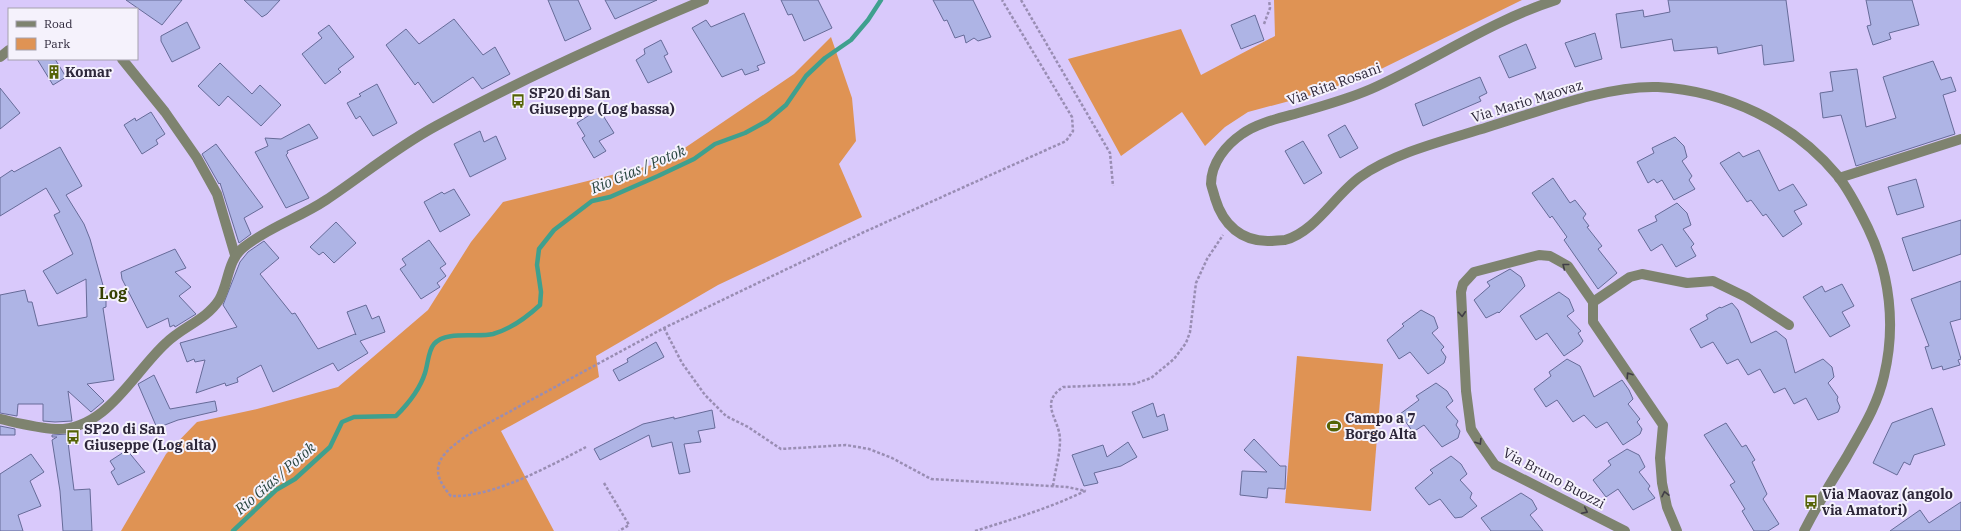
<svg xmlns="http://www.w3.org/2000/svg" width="1961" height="531" font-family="'IBM Plex Serif',serif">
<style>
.green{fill:#df9354}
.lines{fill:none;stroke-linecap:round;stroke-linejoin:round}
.stream{stroke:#3fa08e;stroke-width:4.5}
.building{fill:#aeb4e5;stroke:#666b98}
.path{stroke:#998db3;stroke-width:2.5;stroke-dasharray:3 2;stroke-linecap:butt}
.minor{stroke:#7e836f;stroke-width:10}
.oneway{stroke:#413e47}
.labels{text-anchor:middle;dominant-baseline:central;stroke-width:4;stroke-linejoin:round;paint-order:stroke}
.poi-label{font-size:14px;font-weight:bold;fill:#2d273a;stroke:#f5f2fc;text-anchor:start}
.street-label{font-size:14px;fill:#2d273a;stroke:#f5f2fc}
.water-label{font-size:15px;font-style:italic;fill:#26433d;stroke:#f5f2fc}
.quarter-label{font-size:16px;font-weight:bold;fill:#364002;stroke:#f5f2fc}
</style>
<rect width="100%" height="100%" fill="#d9c9fb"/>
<g class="green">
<polygon points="1274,0 1522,0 1379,70 1323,92 1248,112 1225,127 1205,146 1182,112 1121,156 1068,59 1181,29 1201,75 1275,36"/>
<polygon points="831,37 852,98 856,141 839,164 862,217 718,285 596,356 599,377 501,431 554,531 121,531 166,454 197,422 257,409 338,387 428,310 471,242 503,202 664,162 794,74"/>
<polygon points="1297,356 1383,364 1371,511 1285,503"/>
</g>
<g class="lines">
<path class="stream" d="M233,531L276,490L295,479L330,447L342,422L354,417L396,416C408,404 420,389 425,373C428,364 428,351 434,344C446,330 477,338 493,334C511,329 527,317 540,305L541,292L537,265L539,249L554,230L592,201L610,197L658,176L694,159L715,144L745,133L767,121L786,105L806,76L825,58L851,40L868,20L881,0"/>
</g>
<g class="building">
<polygon points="126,0 182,0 162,25"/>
<polygon points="244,0 280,0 267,14 262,17"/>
<polygon points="548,0 578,0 591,29 565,41"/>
<polygon points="605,0 657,0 615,19"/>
<polygon points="781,0 818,0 832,28 804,41 792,14 788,15"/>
<polygon points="933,0 973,0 991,37 978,41 974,38 966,43 964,35 955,38 947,20 944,21"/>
<polygon points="1668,0 1786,0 1794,61 1764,65 1762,45 1718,54 1717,47 1674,51 1672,39 1621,48 1616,14 1643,10 1644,17 1670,12"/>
<polygon points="1866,0 1912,0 1919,25 1889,33 1891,39 1873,45 1867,26 1871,25"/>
<polygon points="744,13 765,63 757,66 759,70 745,75 742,69 722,77 692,28 706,20 711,27"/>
<polygon points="1255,15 1264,40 1241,49 1231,25"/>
<polygon points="454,19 483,55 495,47 510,74 482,89 473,77 433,103 418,82 415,85 386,45 406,29 419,44"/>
<polygon points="187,22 200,48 172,62 161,41 161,36"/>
<polygon points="329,25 354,57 338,69 341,72 325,84 302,54 322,38 318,33"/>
<polygon points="1595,33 1602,59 1575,67 1565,43"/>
<polygon points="661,40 668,54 664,56 672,72 648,83 636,60 645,54 644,49"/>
<polygon points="1526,44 1536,68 1509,78 1499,56"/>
<polygon points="37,59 55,59 66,77 53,85"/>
<polygon points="1933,61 1941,80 1951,77 1956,91 1943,95 1955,134 1856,166 1841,115 1823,118 1820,93 1833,91 1830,72 1857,69 1866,127 1896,118 1883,77"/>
<polygon points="220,63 252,94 260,85 281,105 261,126 228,96 219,106 198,86"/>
<polygon points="1480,77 1487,93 1479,97 1481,101 1423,126 1415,104"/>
<polygon points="377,84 397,123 373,136 360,116 356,119 347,103 361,96 359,94"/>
<polygon points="0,88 20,113 0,129"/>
<polygon points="599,109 614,133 599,141 606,151 594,158 582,138 585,136 577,123"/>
<polygon points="151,112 165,134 156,140 158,144 142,154 124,125 135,118 136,121"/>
<polygon points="309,124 318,138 287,151 288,153 286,155 309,198 286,208 255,152 268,146 265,138 281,139"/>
<polygon points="1345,125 1358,148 1340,158 1328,135"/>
<polygon points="480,131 484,142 496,136 506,159 470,177 454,144"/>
<polygon points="1675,137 1684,146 1687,157 1682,161 1692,176 1689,180 1695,189 1674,200 1662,180 1657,183 1654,179 1648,183 1637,162 1654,153 1652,148"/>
<polygon points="1303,141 1322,173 1304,184 1285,151"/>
<polygon points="216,144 263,207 244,218 251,234 239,243 220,183 219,184 202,154"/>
<polygon points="60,147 82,186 66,195 84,224 90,239 106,296 106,307 103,308 114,380 87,384 104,401 91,412 68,391 72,421 55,422 43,421 43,404 18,404 17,416 0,413 0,295 25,290 28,302 32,302 38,326 87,317 86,279 57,294 43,271 73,254 54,215 60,212 46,188 0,216 0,178 12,170 14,172"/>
<polygon points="1759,150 1779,191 1793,184 1807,205 1794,211 1802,224 1783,237 1766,214 1763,216 1751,200 1747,202 1720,163 1739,152 1743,157"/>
<polygon points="1553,178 1570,203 1575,200 1586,214 1583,218 1589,226 1587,227 1602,246 1598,249 1617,273 1598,289 1564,240 1567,237 1552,216 1550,218 1532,193"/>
<polygon points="1916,179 1924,207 1897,215 1888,187"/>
<polygon points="454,189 470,215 440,232 424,202 442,192 444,194"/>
<polygon points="1677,203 1687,213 1691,225 1683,229 1694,244 1691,247 1696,256 1676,267 1662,244 1651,251 1638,230 1657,221 1655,216"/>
<polygon points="1961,220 1961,254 1913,271 1902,238"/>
<polygon points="336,222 356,243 334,263 323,252 319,255 310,247"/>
<polygon points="429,240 446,264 440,268 446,276 437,283 440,287 421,299 400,269 406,265 402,259"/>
<polygon points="264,241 279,258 260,274 292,314 295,313 318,349 355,334 356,335 347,312 366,305 372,319 379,316 385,332 360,341 368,353 338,371 333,363 273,392 261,365 237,378 238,382 226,386 225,383 196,393 205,360 195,362 194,359 187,362 180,343 237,327 223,305 240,262 248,252"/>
<polygon points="175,249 186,268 175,272 191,287 179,296 196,314 175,327 174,325 170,327 168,318 147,328 122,279 121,272"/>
<polygon points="1510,269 1521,277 1525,286 1499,313 1498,312 1486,318 1474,300 1490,286 1487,282"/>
<polygon points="1961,281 1961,319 1950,322 1961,359 1958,360 1960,365 1943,370 1942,366 1932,369 1925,347 1929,346 1911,299"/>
<polygon points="1842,284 1854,306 1842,312 1850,326 1830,337 1803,297 1822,286 1825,292"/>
<polygon points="1559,292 1569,299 1574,311 1567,316 1581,331 1578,333 1583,341 1580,345 1564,356 1547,333 1536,340 1520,316"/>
<polygon points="1732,303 1738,310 1751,343 1776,331 1786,339 1795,373 1823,359 1832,367 1834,377 1828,383 1838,397 1837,400 1840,407 1838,412 1818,420 1806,398 1794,404 1785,388 1774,393 1760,369 1748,375 1738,359 1727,364 1713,342 1701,348 1690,329 1708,319 1706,315 1720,307 1721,308"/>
<polygon points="1421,310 1434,317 1438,328 1432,333 1444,347 1441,350 1446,357 1444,363 1428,374 1410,352 1399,359 1387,340 1404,326 1402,324"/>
<polygon points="656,342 664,357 619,381 613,370 628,362 627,359"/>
<polygon points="1567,359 1580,366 1594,397 1622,380 1629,390 1633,399 1628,404 1640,419 1637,422 1642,429 1640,434 1623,445 1607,422 1596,428 1584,415 1573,422 1557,400 1546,407 1534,389 1551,376 1549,372"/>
<polygon points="154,375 170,409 215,401 217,411 178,420 157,428 138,384"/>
<polygon points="1436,383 1447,391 1453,401 1446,407 1458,421 1456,425 1460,431 1458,438 1442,447 1424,425 1413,432 1400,414 1419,400 1416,396"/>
<polygon points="1153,403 1157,417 1164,414 1168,430 1143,438 1132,412"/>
<polygon points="1932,408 1945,445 1914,455 1910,465 1904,462 1897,475 1873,463 1892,423"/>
<polygon points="712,410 715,428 698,431 701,442 684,444 690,472 679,474 672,442 652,447 649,435 600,460 594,449 643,424 674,417 674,419"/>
<polygon points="1726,423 1742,447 1746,445 1755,460 1752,462 1767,494 1763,499 1779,524 1768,531 1754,531 1742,511 1745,509 1730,485 1735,482 1704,435"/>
<polygon points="0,426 15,429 15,435 0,435"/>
<polygon points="67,434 74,490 90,489 92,531 63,531 60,491 52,440 57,437 52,437 52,435"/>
<polygon points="1254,439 1280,466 1286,466 1285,489 1268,488 1267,498 1240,495 1242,471 1267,472 1244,450"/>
<polygon points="1128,442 1137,457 1121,466 1094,473 1098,483 1084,486 1072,455 1103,445 1107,457"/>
<polygon points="1627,449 1639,455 1645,467 1639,472 1650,486 1648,489 1655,498 1633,510 1618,489 1606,497 1593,480 1611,465 1608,461"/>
<polygon points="127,450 145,472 118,485 111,472 115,469 110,461"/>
<polygon points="31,454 44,472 30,481 41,506 18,515 23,531 0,531 0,474"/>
<polygon points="1451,456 1461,464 1467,474 1460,480 1472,493 1470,498 1477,506 1462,517 1455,518 1440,499 1429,505 1415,488 1433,473 1430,470"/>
<polygon points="1521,493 1532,500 1537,509 1530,515 1543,531 1491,531 1481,518"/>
<polygon points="1961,502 1961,531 1890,531 1920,510 1929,523"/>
</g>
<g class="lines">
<g class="path">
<polyline points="1021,0 1110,153 1113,186"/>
<polyline points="1264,24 1270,8 1269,0"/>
<polyline points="664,328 682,363 705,395 726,416 748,427 781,449 846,445 869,449 892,458 931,479 1067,487 1086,491"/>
<path d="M586,447C550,466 492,498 451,496C423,465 445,451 472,432L664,328L862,233L1066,141L1073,131L1072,117L1002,0"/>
<polyline points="604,483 629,525 619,531"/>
<path d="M1053,486C1055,471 1060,455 1060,440C1060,419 1038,404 1063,387L1134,384L1151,378L1174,359L1186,343L1190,332L1196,283L1207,259L1223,235"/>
<path d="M975,531C1013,519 1050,508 1085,491"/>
</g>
<g class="minor">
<path d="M1556,0C1490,21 1434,61 1371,89C1348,99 1323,106 1298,113C1280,118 1257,123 1242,134C1226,145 1211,163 1211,184C1211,185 1215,197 1215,198C1223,225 1242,242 1270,241C1271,241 1284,240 1285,240C1315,232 1335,195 1360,177C1395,152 1447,140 1488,127C1538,112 1606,85 1658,87C1726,91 1793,122 1837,175C1850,191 1859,210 1868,228C1890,274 1896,326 1884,376C1877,407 1861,431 1846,458C1831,482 1817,506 1804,531"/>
<polyline points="0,57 9,50"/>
<polyline points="122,59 165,112 197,158 217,194 235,255"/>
<polyline points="1839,178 1961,139"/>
<polyline points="1593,302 1630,277 1642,274 1687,283 1713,281 1746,297 1789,325"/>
<path d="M0,419C18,423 37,428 55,429C106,431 133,373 166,343C182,327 206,320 219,300C229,283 227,260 244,247C269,227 299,218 326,200C362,176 397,147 436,126C522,79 613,38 704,0"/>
<polyline points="1625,531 1495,465 1481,445 1471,429 1466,391 1461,292 1463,284 1474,272 1539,255 1550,256 1568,266 1593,302 1593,322 1663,425 1660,458 1662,483 1667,507 1677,531"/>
</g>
</g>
<defs><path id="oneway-chevron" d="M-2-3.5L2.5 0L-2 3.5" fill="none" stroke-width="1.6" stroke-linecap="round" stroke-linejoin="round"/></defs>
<g class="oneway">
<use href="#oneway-chevron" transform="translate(1565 266) rotate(-142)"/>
<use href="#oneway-chevron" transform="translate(1462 314) rotate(86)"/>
<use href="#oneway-chevron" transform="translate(1629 375) rotate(-124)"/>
<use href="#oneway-chevron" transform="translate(1479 442) rotate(58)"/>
<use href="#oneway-chevron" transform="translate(1665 494) rotate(-102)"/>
<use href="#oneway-chevron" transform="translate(1585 511) rotate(26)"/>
</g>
<defs>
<symbol id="building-bare" viewBox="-9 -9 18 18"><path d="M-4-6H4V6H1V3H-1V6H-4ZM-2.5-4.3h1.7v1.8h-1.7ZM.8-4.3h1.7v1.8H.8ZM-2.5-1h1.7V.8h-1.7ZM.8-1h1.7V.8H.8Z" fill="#556306" stroke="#f5f2fc" stroke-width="2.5" paint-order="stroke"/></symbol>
<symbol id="bus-bare" viewBox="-9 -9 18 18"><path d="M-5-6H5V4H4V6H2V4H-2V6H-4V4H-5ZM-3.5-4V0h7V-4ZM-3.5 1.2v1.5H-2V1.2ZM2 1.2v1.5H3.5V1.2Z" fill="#556306" stroke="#f5f2fc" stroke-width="2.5" paint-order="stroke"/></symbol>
<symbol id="stadium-bare" viewBox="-9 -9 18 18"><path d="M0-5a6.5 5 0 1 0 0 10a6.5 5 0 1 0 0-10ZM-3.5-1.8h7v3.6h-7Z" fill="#556306" stroke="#f5f2fc" stroke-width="2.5" paint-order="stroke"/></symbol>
</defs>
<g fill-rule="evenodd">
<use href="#building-bare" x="44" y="62" width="20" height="20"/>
<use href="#bus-bare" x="508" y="91" width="20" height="20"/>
<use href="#stadium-bare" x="1324" y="416" width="20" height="20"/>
<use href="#bus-bare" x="63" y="427" width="20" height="20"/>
<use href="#bus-bare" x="1801" y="492" width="20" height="20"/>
</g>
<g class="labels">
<g class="poi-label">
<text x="65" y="72">Komar</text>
<text x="529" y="93">SP20 di San<tspan x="529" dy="16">Giuseppe (Log bassa)</tspan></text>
<text x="1345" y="418">Campo a 7<tspan x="1345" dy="16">Borgo Alta</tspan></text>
<text x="84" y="429">SP20 di San<tspan x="84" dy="16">Giuseppe (Log alta)</tspan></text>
<text x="1822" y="494">Via Maovaz (angolo<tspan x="1822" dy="16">via Amatori)</tspan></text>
</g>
<g class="street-label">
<text transform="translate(1334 84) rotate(-20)">Via Rita Rosani</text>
<text transform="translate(1527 101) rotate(-17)">Via Mario Maovaz</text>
<text transform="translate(1554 478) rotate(28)">Via Bruno Buozzi</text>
</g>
<g class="water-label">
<text transform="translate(638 169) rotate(-23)">Rio Gias / Potok</text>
<text transform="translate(275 478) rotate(-41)">Rio Gias / Potok</text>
</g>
<g class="quarter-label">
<text x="113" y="293">Log</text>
</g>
</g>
<rect x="8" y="8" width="130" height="52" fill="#f5f2fc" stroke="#a5a1ae"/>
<rect x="16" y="21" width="20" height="6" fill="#7e836f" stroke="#a5a1ae"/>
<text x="44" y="28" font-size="12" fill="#2d273a">Road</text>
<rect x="16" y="38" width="20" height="12" fill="#df9354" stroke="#a5a1ae"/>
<text x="44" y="48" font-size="12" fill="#2d273a">Park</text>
</svg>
